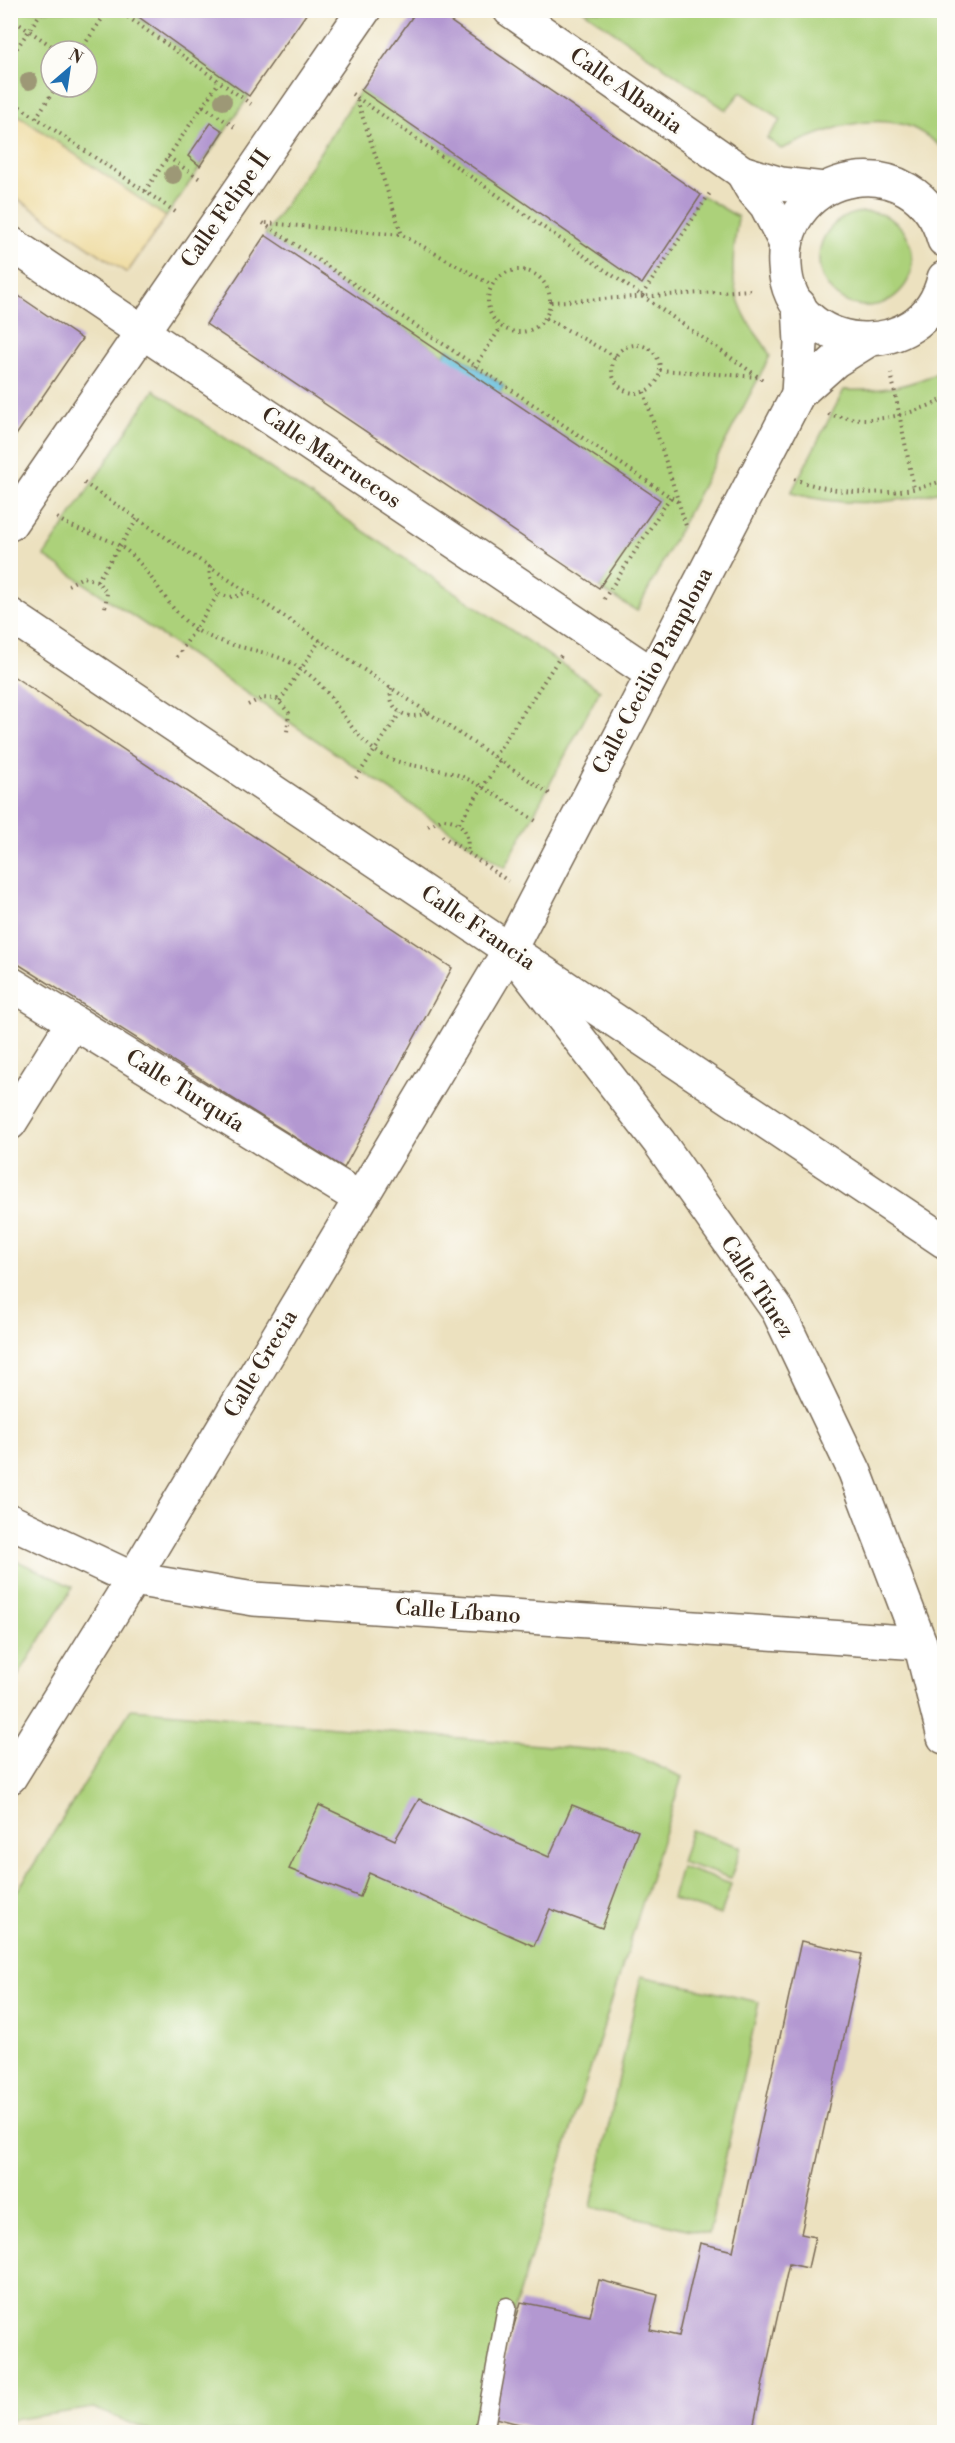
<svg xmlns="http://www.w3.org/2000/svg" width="955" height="2443" font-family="'Libre Bodoni',serif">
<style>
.green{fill:#acd17a;stroke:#747e4c;stroke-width:1.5;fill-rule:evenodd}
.sand{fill:#eeda9e;stroke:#94825e;stroke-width:1.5}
.water{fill:#5cbbdb;stroke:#4c727c;stroke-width:1.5}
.building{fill:#b398d1}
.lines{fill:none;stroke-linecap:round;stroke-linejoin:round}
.service-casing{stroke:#796a56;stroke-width:21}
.minor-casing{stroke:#796a56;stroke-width:36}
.tertiary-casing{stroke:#796a56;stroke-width:36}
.path{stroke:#796a56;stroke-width:4;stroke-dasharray:1.5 4.5;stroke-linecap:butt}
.service{stroke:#fff;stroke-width:18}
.minor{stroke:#fff;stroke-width:33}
.tertiary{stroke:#fff;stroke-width:33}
.tree{fill:#9d9876}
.labels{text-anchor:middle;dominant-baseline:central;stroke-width:6;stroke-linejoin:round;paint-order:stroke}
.street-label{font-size:22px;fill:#3b2a1e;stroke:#fdfcf7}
</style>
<rect width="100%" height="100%" fill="#fdfcf7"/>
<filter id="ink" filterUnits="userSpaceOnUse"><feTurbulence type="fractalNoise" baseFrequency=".0167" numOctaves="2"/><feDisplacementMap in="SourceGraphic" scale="12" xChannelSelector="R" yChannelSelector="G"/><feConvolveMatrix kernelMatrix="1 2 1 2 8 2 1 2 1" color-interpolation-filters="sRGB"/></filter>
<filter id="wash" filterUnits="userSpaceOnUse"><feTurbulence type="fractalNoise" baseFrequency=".008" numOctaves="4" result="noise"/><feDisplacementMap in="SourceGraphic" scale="24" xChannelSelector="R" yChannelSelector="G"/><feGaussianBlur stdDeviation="1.35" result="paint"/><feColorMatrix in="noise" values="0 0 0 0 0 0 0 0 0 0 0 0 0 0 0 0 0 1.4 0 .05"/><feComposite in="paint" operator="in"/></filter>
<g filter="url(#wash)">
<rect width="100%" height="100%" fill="#ece1bf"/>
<g class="green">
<path d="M11,11H129L249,96L166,217L11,110ZM51,51H87V87H51Z"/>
<path d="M584,11H944V149C933,140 919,129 905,125C862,113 820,133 781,149L767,138L781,120L741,92L726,110Z"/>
<path d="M361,90L642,283L701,195L738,217C732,260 727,286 750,325C756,335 766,345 770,356L637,611L599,588L659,500L265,235Z"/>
<circle cx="866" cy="259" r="47"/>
<path d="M944,370V490C894,505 842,507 791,493L844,390C881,392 911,386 944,370Z"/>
<polygon points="154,390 600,690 505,868 44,556"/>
<polygon points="11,1558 73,1587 11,1687"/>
<polygon points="131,1709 629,1753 682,1777 476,2432 152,2432 94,2408 11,2420 11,1901"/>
<polygon points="691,1830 741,1847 731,1878 681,1862"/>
<polygon points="681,1867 731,1884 721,1915 672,1899"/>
<polygon points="641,1976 759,2002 709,2234 591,2207"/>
</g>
<polygon class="sand" points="10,110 166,217 127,273 11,194"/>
<polygon class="water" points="448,348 504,386 487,413 431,378"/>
<g id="blocks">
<g class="building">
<polygon points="129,10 309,10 249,96"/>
<polygon points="417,10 434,10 701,195 642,284 361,90"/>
<polygon points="211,123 223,131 200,166 188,156"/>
<polygon points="265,235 660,500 599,588 206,324"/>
<polygon points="10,290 82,339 10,444"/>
<polygon points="10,674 452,968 344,1168 10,959"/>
<polygon points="419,1799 549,1857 572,1805 638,1831 602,1928 550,1909 534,1946 369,1873 360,1897 289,1869 319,1805 395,1840"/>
<polygon points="801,1941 862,1954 801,2234 815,2237 808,2268 789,2264 752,2432 551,2432 487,2416 521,2302 590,2316 599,2280 658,2295 650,2330 679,2336 700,2243 733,2251"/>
</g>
</g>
</g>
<g filter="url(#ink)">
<use href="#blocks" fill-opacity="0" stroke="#796a56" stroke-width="1.5"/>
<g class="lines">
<defs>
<polyline id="service" points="484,2432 507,2307"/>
<g id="minor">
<polyline points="10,243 652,674"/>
<polyline points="10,524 364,10"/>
<polyline points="515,956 659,1142 778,1311 855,1472 920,1643 944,1737"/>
<polyline points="10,983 359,1198"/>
<polyline points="10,1123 73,1022"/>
</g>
<g id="tertiary">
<polyline points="510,10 742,172 781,184 824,189"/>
<polyline points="742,172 751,188 766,205 786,244"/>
<path d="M944,240C918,144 779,167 785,266C789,355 924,367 944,278"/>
<polyline points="798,394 801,343 799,305"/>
<polyline points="10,615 944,1241"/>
<polyline points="10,1521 133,1579 254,1599 920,1643"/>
<polyline points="10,1777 133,1579 510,949 798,394 835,361 867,341"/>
</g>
</defs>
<use href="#service" class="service-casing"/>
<use href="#minor" class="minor-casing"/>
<use href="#tertiary" class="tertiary-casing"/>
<g class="path">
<polyline points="118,10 251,104"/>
<polyline points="10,18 59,51"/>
<polyline points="80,51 108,10"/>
<polyline points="10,58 43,10"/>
<polyline points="352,94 763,380"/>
<polyline points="10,100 177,213"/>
<polyline points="357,100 402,235"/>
<polyline points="203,106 236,128"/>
<polyline points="36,118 56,87"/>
<polyline points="168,157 200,179"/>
<polyline points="145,191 219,82"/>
<polyline points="263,223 678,502"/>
<polyline points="266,223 402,235 492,285"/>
<circle cx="519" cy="301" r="31"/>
<polyline points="642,295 710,193"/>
<polyline points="551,302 752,290"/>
<polyline points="546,318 616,357"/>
<circle cx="636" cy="369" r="24"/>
<polyline points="475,367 501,327"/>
<polyline points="660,370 759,377"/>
<polyline points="891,373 914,488"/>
<polyline points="644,392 687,529"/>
<path d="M828,414C870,425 906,417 944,399"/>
<path d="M794,479C839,496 899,498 944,480"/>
<polyline points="84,483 550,794"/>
<path d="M57,518C80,534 111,535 133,556C158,580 170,616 202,633C236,652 274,647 307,673C337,695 347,733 379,753C403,768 432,766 458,775C485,785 511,806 536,821"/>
<path d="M210,566C206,590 227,606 247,591"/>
<polyline points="97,581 138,518"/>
<polyline points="68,585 83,577 97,581 107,593 105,609"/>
<polyline points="604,599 671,496"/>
<polyline points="177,657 219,593"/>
<path d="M391,688C387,710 408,723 427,712"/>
<polyline points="280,701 320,640"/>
<polyline points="248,705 262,698 277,699 289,713 287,732"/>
<polyline points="494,757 562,654"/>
<polyline points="356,778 400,713"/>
<polyline points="459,823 500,761"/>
<path d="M428,826L443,819C463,820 470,834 467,852L508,881"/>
<polyline points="442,836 467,852"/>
</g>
<use href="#service" class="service"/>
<use href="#minor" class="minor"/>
<use href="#tertiary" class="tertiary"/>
</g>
<g class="tree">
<circle cx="29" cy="81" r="9"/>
<circle cx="223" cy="101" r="9"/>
<circle cx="173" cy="175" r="9"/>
</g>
</g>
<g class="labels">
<g class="street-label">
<text transform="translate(626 91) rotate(35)">Calle Albania</text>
<text transform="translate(226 209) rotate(-55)">Calle Felipe II</text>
<text transform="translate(331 458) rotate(34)">Calle Marruecos</text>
<text transform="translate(653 671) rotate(-62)">Calle Cecilio Pamplona</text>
<text transform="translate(478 928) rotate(34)">Calle Francia</text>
<text transform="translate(185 1091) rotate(32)">Calle Turquía</text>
<text transform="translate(757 1287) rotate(57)">Calle Túnez</text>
<text transform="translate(261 1364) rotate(-59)">Calle Grecia</text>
<text transform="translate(458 1612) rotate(4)">Calle Líbano</text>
</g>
</g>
<rect width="955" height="2443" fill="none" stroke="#fdfcf7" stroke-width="36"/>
<g transform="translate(69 69) rotate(29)"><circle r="28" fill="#fdfcf7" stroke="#afa8a0" stroke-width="1.5"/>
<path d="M0-4.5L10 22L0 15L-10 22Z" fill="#1f6fb2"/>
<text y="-9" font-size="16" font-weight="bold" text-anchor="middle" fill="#3b2a1e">N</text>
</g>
</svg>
